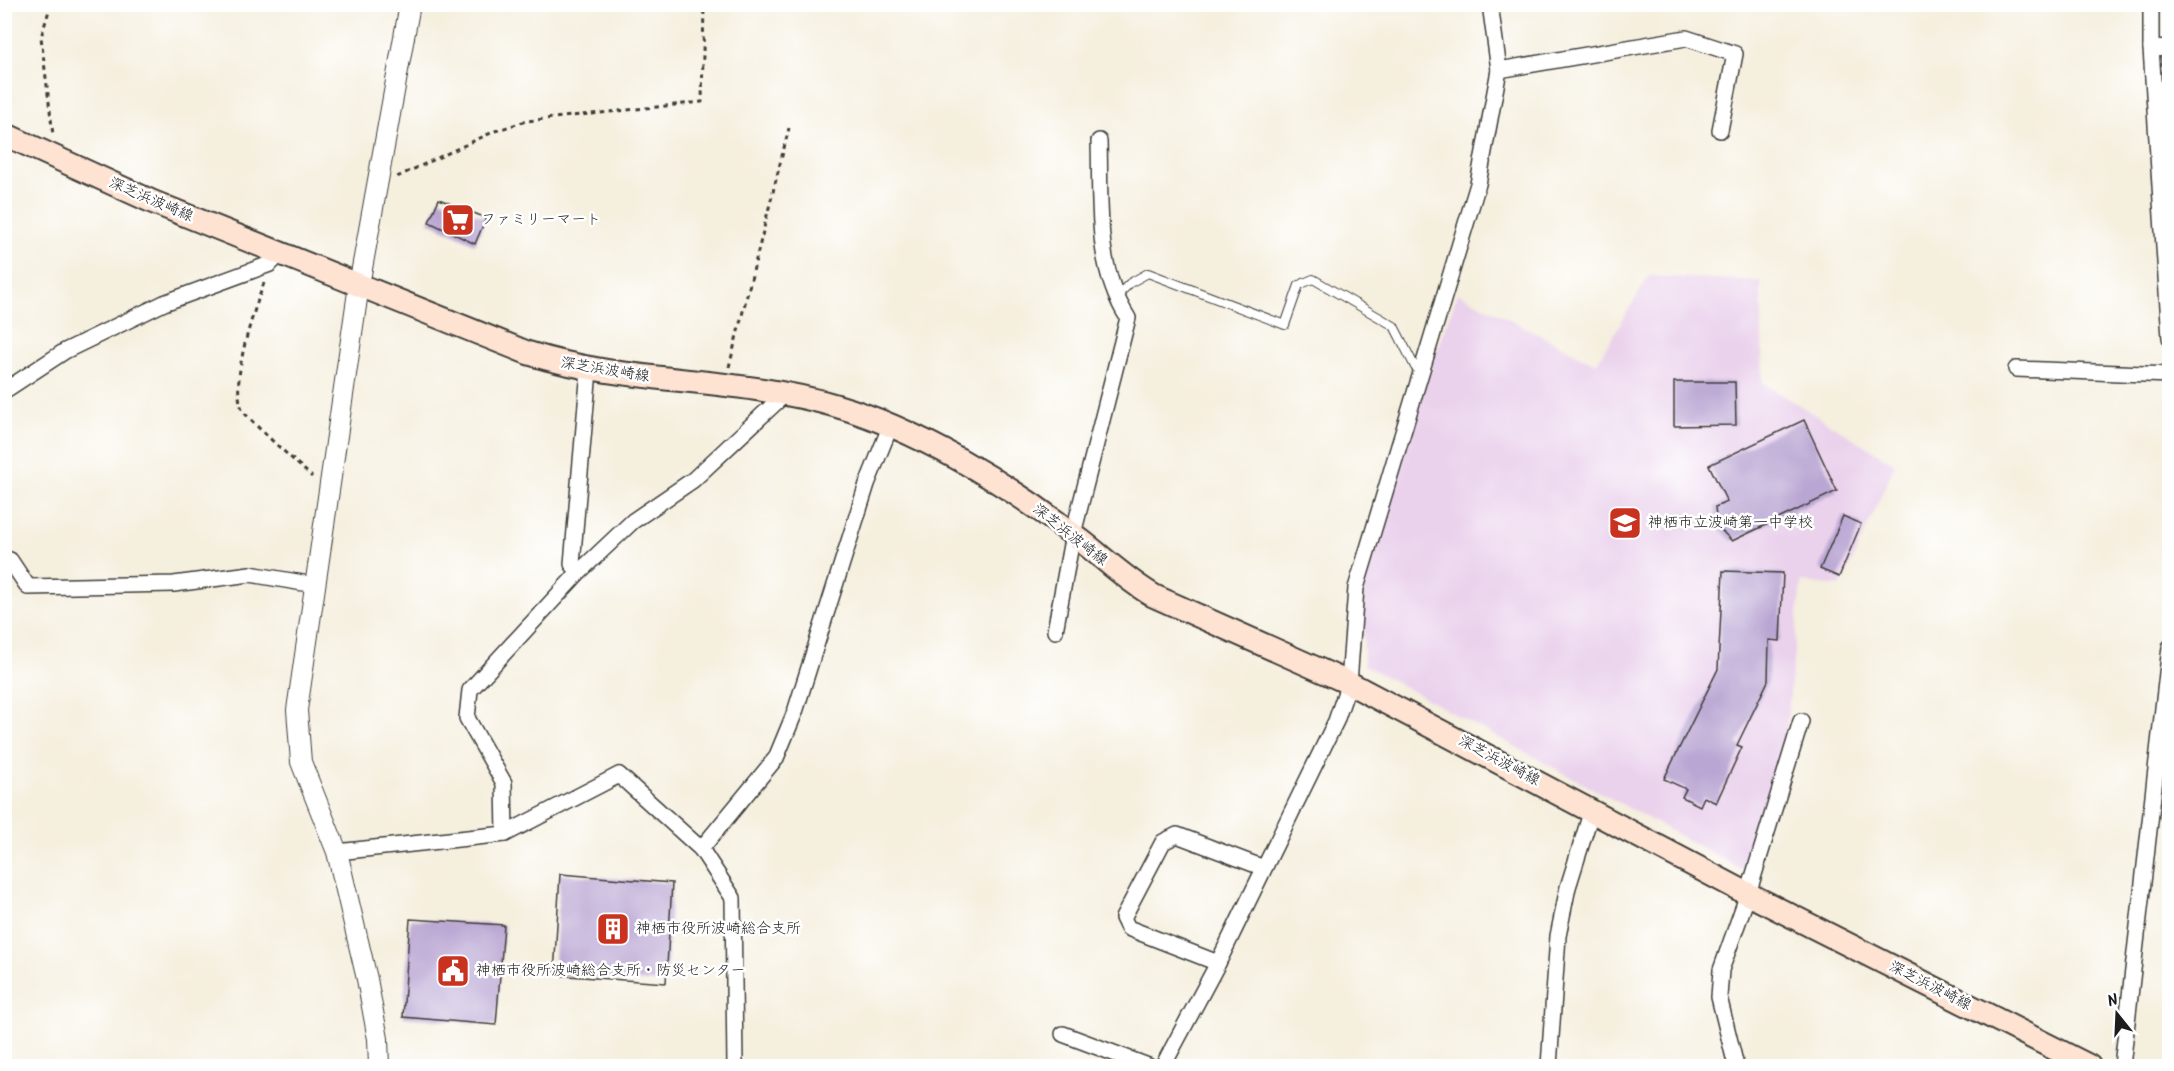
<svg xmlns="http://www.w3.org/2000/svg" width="2174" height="1071" font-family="Kalam,'Klee One',sans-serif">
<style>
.built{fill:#ead1ec}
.building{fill:#b9a6d3}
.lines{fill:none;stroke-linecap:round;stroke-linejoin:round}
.service-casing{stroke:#3d3c39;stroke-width:10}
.minor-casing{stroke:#3d3c39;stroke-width:18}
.tertiary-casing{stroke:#3d3c39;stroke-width:22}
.secondary-casing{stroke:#3d3c39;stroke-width:26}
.path{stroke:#3d3c39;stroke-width:3;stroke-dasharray:4.5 4.5;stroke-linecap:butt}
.service{stroke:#fff;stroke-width:8}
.minor{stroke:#fff;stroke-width:15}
.tertiary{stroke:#fff;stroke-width:20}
.secondary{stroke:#fee3d2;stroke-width:22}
.labels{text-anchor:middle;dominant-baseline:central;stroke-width:5;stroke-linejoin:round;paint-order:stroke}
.street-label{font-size:15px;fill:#1c1c1c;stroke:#fff}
.poi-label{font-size:15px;fill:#1c1c1c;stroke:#fff;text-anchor:start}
</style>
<rect width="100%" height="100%" fill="#fff"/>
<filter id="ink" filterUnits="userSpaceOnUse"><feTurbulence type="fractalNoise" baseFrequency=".0167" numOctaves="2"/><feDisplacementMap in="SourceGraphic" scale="12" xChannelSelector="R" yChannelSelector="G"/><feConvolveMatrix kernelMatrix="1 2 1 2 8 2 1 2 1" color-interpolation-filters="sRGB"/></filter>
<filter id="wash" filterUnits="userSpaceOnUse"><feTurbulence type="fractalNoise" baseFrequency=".008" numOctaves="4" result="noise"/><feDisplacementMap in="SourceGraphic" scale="24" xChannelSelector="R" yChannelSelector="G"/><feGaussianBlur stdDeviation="1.35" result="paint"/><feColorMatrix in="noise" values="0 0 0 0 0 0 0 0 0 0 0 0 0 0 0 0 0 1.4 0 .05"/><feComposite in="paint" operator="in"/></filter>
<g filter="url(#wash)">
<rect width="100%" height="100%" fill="#f5efde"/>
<polygon class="built" points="1649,276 1761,281 1763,383 1895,464 1841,586 1801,582 1787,722 1779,771 1745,871 1364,665 1363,585 1420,397 1458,293 1596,364"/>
<g id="blocks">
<g class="building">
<polygon points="439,199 486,218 475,244 429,222"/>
<polygon points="1674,382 1735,382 1736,425 1674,426"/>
<polygon points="1804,420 1837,491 1732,541 1717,526 1715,507 1727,502 1709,465"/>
<polygon points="1843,516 1861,524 1839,577 1820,569"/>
<polygon points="1723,571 1783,573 1780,641 1769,640 1768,681 1737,745 1742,747 1716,803 1704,797 1700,806 1682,797 1686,789 1664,779 1718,669"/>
<polygon points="560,874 672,883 666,983 554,975"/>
<polygon points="410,919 504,925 496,1025 403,1017"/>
</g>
</g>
</g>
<g filter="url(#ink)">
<use href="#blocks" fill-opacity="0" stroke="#3d3c39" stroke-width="1.5"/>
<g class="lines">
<defs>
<polyline id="service" points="1116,297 1130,283 1148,273 1285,325 1299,285 1313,279 1394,326 1415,367 1421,371"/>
<g id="minor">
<polyline points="2151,4 2151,48 2170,338"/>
<polyline points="2151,48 2170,49"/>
<polyline points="1499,70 1686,38 1735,54 1720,130"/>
<polyline points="2016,369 2170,375"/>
<polyline points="4,391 65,351 164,303 270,264 280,254"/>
<polyline points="4,558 10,560 28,587 174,584 250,574 315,585"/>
<polyline points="579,572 572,564 589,370"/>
<path d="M1055,631L1073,534L1128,318C1094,265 1101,201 1099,141"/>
<polyline points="701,849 776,758 795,712 867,484 890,427"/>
<polyline points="337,852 505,834"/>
<polyline points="1218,963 1128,928 1123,918 1163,842 1177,835 1264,868"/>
<polyline points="1063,1034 1148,1066"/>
<polyline points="735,1066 733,898 701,849 619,775 505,834 504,783 467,718 470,690 579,572 633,521 693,480 785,394"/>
<polyline points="1163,1066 1218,963 1336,721 1349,683 1356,588 1478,184 1499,70 1490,4"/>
<polyline points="1549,1066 1558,936 1568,887 1592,810"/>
<polyline points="1736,1066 1719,997 1721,970 1748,894 1801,721"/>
<polyline points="2122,1066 2170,647"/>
</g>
<polyline id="tertiary" points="379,1066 378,1039 367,979 337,852 301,762 297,710 359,285 410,4"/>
<path id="secondary" d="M4,134L153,202L528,353C628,385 736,376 837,406C916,429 1006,483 1071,533C1100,554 1123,578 1154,596L1349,683L1748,894L2089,1066"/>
</defs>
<use href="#service" class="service-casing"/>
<use href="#minor" class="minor-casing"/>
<use href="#tertiary" class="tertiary-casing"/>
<use href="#secondary" class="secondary-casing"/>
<g class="path">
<polyline points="51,4 41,37 53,135"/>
<polyline points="397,177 495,131 526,121 702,102 704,4"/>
<path d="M264,283C253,313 230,379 242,409C246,419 301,466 312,477"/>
<polyline points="729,367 789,128"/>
</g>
<use href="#service" class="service"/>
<use href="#minor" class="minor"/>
<use href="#tertiary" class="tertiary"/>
<use href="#secondary" class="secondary"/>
</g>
</g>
<defs>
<symbol id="supermarket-square" viewBox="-11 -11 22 22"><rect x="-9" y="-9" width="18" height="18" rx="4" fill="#c8321e" stroke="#fff"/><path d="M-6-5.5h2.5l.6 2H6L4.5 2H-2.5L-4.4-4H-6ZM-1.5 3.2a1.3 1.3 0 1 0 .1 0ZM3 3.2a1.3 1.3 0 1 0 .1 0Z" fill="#fff"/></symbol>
<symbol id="school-square" viewBox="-11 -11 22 22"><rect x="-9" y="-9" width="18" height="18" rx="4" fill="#c8321e" stroke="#fff"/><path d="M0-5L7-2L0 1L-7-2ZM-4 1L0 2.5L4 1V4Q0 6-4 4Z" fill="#fff"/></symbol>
<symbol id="building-square" viewBox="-11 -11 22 22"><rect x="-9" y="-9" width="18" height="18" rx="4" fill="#c8321e" stroke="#fff"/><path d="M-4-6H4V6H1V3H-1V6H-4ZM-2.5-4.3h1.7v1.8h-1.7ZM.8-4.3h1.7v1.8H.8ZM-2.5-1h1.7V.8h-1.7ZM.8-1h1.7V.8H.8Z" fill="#fff"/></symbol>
<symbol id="civic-square" viewBox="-11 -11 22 22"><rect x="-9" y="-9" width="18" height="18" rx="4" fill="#c8321e" stroke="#fff"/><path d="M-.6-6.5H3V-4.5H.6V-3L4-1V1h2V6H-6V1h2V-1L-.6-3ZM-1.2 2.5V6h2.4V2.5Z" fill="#fff"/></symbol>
</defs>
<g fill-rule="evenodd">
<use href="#supermarket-square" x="439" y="201" width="38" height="38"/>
<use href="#school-square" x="1606" y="504" width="38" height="38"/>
<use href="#building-square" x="594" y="910" width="38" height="38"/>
<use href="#civic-square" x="434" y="952" width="38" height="38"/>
</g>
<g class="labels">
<g class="street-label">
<text transform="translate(151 200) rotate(23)">深芝浜波崎線</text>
<text transform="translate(605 370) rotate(9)">深芝浜波崎線</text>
<text transform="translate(1070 535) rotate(38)">深芝浜波崎線</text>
<text transform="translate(1499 761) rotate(28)">深芝浜波崎線</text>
<text transform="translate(1930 986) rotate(27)">深芝浜波崎線</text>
</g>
<g class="poi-label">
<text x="481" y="220">ファミリーマート</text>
<text x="1648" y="523">神栖市立波崎第一中学校</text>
<text x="636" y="929">神栖市役所波崎総合支所</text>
<text x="476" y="971">神栖市役所波崎総合支所・防災センター</text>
</g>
</g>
<rect width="2174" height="1071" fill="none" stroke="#fff" stroke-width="24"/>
<g transform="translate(2117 1014) rotate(342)" stroke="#ffffff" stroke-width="4.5" paint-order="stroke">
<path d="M0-4.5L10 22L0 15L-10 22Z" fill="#1c1c1c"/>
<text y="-9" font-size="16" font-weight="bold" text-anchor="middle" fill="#1c1c1c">N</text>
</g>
</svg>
